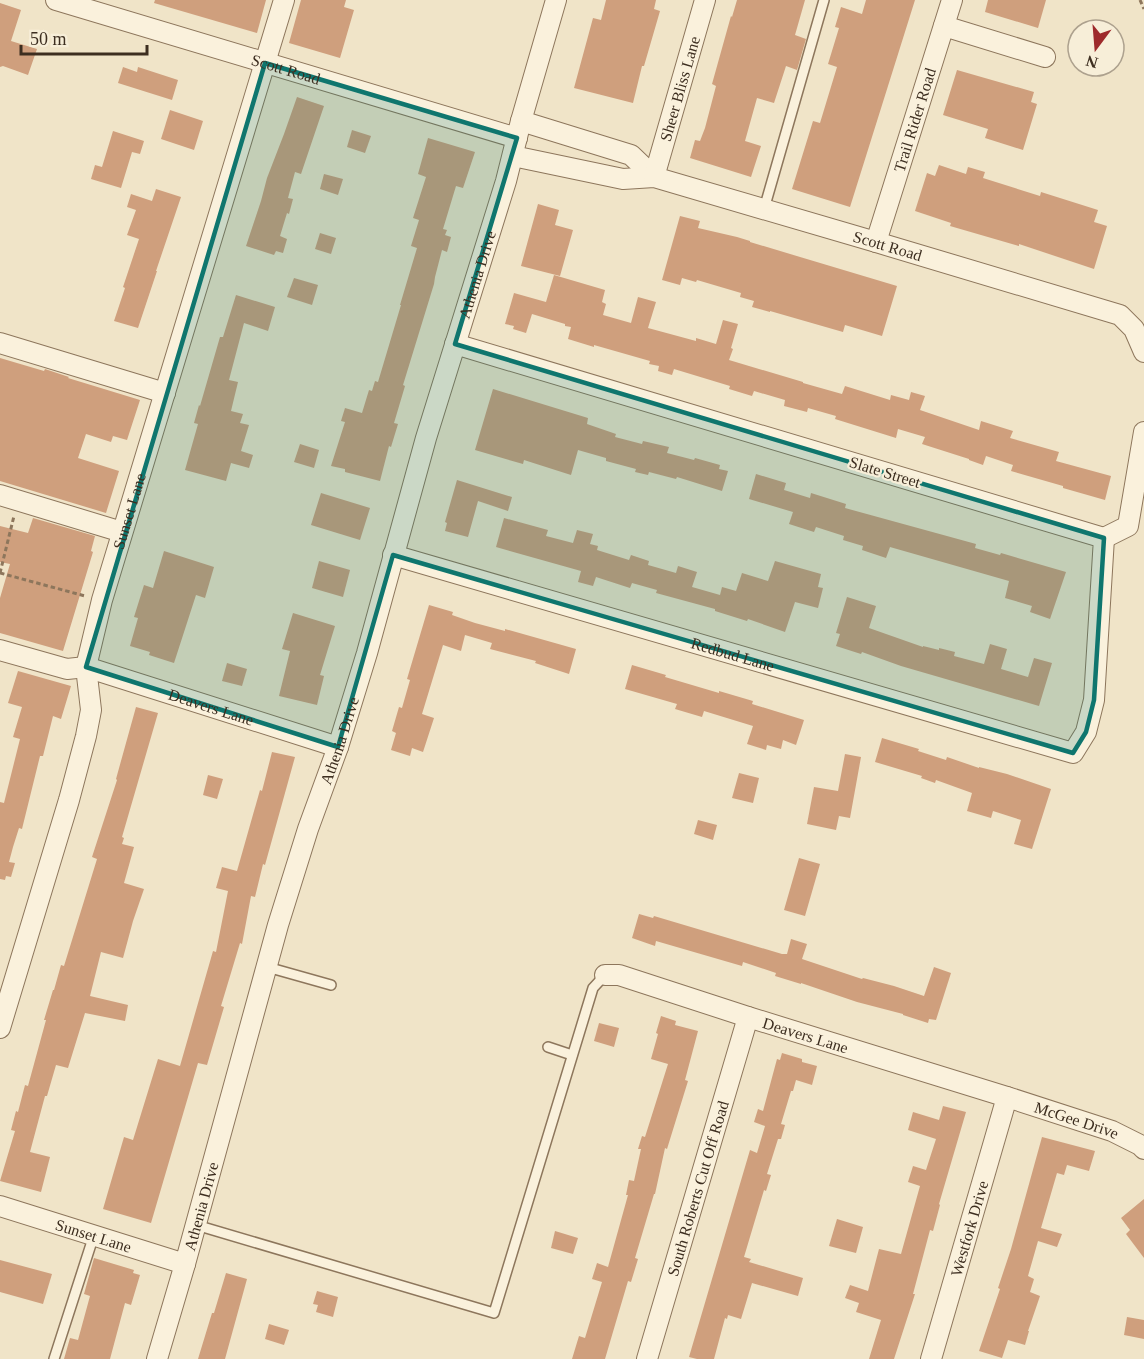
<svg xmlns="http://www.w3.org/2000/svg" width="1144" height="1359" font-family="'Times New Roman',serif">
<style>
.building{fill:#cf9f7d}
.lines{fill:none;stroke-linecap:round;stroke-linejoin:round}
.lane-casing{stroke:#8d765c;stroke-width:12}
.street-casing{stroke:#8d765c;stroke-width:22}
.path{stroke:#8d765c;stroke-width:3;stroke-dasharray:4.5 3;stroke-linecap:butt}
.lane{stroke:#faf1dc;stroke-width:9}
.street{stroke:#faf1dc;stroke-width:20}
.marked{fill:#0f766e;fill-opacity:0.2;stroke:#0f766e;stroke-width:4.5;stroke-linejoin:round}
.labels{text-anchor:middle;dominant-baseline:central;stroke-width:4.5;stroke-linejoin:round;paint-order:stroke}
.street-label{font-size:16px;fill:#3d2e20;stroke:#f7eed8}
</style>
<rect width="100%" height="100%" fill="#f0e4c8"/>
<g class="building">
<polygon points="155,0 266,0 257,33 154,3"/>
<polygon points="301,0 346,0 344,7 354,10 340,58 289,43"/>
<polygon points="606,0 656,0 654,9 660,11 644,66 642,66 633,103 574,88 593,18 601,20"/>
<polygon points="737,0 805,0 795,35 806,39 797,70 786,66 774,103 757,98 745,141 761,146 751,177 690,158 695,140 700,141 705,128 716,86 712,84 731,16 732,17"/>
<polygon points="866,0 915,0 850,207 792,189 813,121 820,123 837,67 828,64 839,28 835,27 841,7 862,14"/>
<polygon points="988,0 1046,0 1038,28 985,12"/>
<polygon points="0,3 21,10 11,41 37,49 28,75 3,66 0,67"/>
<polygon points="123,67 137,72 138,67 178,80 172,100 118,83"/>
<polygon points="957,70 1034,92 1031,102 1037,104 1023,150 985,138 988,129 943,115"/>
<polygon points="297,97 324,106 301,174 295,172 288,198 293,199 289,214 287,213 280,236 287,239 283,253 276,251 274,255 246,246 261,201 267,178 284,134"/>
<polygon points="170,110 203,121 194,150 161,139"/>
<polygon points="352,130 371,136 365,153 347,147"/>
<polygon points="113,131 144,141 140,154 132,152 121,188 91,179 95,165 102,167"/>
<polygon points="428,138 475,152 463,188 456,186 443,229 447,230 445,235 451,237 447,252 442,250 435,277 434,284 403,385 405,386 394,423 398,424 391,447 389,446 380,481 345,472 345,469 331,466 345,422 341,421 345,408 362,413 369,390 372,391 375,381 378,382 401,305 400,305 417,248 411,246 419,220 413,218 426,177 418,174"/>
<polygon points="939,165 966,174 968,167 985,172 983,178 1040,196 1041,192 1098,210 1094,222 1107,226 1094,269 1019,244 1019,246 950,226 951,223 915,211 927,173 935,176"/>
<polygon points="324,174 343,179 338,195 320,189"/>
<polygon points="156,189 181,197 156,271 157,271 138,328 114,321 125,288 123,287 139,239 127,235 136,210 127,207 131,194 152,201"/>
<polygon points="538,204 559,210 555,225 573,230 560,276 521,266"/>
<polygon points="680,216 700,221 698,228 737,237 750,241 750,242 897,286 882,336 845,325 843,332 770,311 770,312 752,307 754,301 740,297 741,293 697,280 696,282 682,278 680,285 662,280"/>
<polygon points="320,233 336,238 331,254 315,249"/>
<polygon points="554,275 605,290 602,302 606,304 603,315 631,323 638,297 656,302 648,328 696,341 696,338 716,344 723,320 738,324 731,348 733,349 729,360 803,382 803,383 842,394 845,386 890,400 891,395 909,400 911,392 925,396 920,410 979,430 981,421 1013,431 1010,438 1059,452 1056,461 1111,476 1105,500 1063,488 1063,486 1011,471 1013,465 986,456 983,465 969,460 969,459 922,444 925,437 898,429 896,438 835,419 836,416 808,408 807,412 784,406 785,400 754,391 752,396 729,389 730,386 674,369 672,375 658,371 659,366 649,364 650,361 594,345 594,347 568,339 571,327 565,326 565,324 532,314 526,333 513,329 514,326 505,324 514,293 546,302"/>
<polygon points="294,278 318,285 312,305 287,297"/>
<polygon points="236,295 275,307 268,331 244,323 229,380 238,382 231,411 243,414 240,423 249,425 241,451 253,455 249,468 231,463 226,481 185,470 198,424 194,423 199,405 200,406 220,337 223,337"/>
<polygon points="0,358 44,371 45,369 69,377 68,378 140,400 127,440 113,436 111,442 86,434 78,458 119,471 106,513 0,481"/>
<polygon points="493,389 588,418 587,424 616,434 615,437 642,444 643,441 669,447 667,453 694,460 695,458 720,465 719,469 728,471 722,491 677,477 676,479 649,472 648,475 635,472 636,469 606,461 606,458 578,450 571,475 524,460 523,464 475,450"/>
<polygon points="300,444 319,450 314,468 294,462"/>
<polygon points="756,474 786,483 784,490 810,498 811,493 846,504 845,508 976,544 975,548 1000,555 1001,553 1066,572 1050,619 1030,612 1032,606 1005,598 1009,581 890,547 886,558 862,550 863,546 843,540 844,536 816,527 814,532 789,524 793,512 749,499"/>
<polygon points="457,480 512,497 508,511 478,501 468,537 445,531 447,523 445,522"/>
<polygon points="321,493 370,508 360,540 311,525"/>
<polygon points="33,518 95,536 91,551 93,552 63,651 0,633 0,598 10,564 0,562 0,526 28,533"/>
<polygon points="504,518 548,530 546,536 573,543 577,530 593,534 590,544 598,546 597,550 629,560 631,555 649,561 648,565 676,573 678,566 697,572 692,587 720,595 722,587 736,591 742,573 768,581 775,561 821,574 818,587 823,588 818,608 795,602 785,632 748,619 747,621 715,611 715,609 656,593 657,590 632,583 630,588 596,577 593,586 578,582 581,571 496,547"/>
<polygon points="164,551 214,567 205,598 196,595 174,663 149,655 150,652 130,646 138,618 134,617 144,585 153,588"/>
<polygon points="319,561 350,570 343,597 312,588"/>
<polygon points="847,597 876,606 869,628 923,647 923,646 939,650 939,648 955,652 954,656 984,664 990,644 1007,649 1001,669 1028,677 1034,658 1052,663 1039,706 901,666 862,652 861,654 836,646 840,634 836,633"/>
<polygon points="429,605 453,612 452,615 475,623 505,631 505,629 576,649 569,674 535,663 536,661 490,649 492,643 465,635 461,651 443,645 422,714 434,718 423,752 412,748 410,756 391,750 396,733 392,731 399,707 402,708 410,680 407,679"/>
<polygon points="293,613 335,626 320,675 324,676 317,705 279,696 290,651 282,649"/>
<polygon points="227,663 247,669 242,686 222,681"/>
<polygon points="632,665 666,675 665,677 719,693 719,691 753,701 752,704 804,720 796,745 783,740 781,749 767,745 766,750 747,744 753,726 704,711 702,717 675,709 677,704 625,689"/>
<polygon points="18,671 71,686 61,719 53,716 43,756 40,756 22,829 19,828 13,847 9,862 15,863 11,877 6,876 5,880 0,879 0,802 4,803 20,739 13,737 22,707 8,703"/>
<polygon points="136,707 158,713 122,837 124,838 122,844 134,847 124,883 144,889 133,921 123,958 101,952 90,996 128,1005 125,1021 85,1013 68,1068 56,1065 47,1096 45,1096 30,1152 50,1157 41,1192 0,1181 15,1131 11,1130 16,1111 18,1112 25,1085 28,1086 46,1020 44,1020 53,990 54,990 61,965 64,966 68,953 97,859 92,857 117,780 116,779"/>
<polygon points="882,738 919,749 918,751 946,760 947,757 979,768 979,767 1007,774 1051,789 1032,849 1014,844 1021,820 993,811 991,818 967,811 972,793 936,780 935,783 921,778 922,776 875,762"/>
<polygon points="272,752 295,757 265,865 263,864 255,897 251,896 242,944 240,943 221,1006 224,1007 207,1065 198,1063 151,1223 103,1209 124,1137 133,1140 158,1059 180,1066 213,951 216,952 228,891 216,888 222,867 237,871 260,790 262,791"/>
<polygon points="845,754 861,757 850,818 839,816 836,830 807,824 814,787 838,791"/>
<polygon points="739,773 759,778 753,803 732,798"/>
<polygon points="208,775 223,779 217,799 203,795"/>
<polygon points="698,820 717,825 713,840 694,834"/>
<polygon points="799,858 820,864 805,916 784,910"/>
<polygon points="639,914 653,918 654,916 782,954 787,954 791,939 807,944 802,959 862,979 863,978 894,986 924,996 934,967 951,973 936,1020 929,1019 928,1023 903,1015 903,1014 857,1002 801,983 801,984 775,976 776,973 743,962 742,966 656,941 655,946 632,938"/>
<polygon points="661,1016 676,1021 675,1025 698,1031 685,1080 688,1081 667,1149 665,1148 655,1194 654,1194 635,1258 638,1259 631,1282 628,1281 605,1359 572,1359 579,1336 585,1338 602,1282 592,1279 597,1263 608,1267 628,1195 626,1195 629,1180 634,1181 641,1149 638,1149 642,1136 645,1137 668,1064 651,1059 658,1034 656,1033"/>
<polygon points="599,1023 619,1028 614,1047 594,1041"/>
<polygon points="782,1053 802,1059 802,1062 817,1066 812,1085 796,1080 793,1091 791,1091 781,1124 785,1125 781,1139 778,1139 767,1174 771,1175 766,1191 764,1190 744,1257 751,1259 749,1262 803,1278 798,1296 752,1283 741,1319 728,1315 727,1319 725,1318 714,1359 697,1359 689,1357 750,1150 757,1153 765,1126 754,1122 758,1109 763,1111 777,1059 780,1060"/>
<polygon points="943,1106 966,1112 939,1204 940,1205 933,1231 930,1230 913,1294 915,1294 894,1359 869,1359 881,1320 856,1312 859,1303 845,1298 850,1285 868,1291 879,1249 901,1254 920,1186 908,1182 913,1166 926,1170 936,1139 908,1130 913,1112 939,1120"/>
<polygon points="1042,1137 1095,1151 1089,1171 1067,1165 1064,1175 1057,1173 1041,1228 1062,1234 1057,1247 1038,1241 1028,1276 1034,1279 1030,1292 1040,1296 1028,1331 1029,1331 1025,1345 1008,1340 1002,1358 979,1351 1000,1289 998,1288 1011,1249"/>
<polygon points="1144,1199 1144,1258 1126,1234 1130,1230 1121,1218"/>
<polygon points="837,1219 863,1227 856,1253 829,1246"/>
<polygon points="555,1231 578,1238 573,1254 551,1248"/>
<polygon points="94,1258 134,1270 133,1273 140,1275 131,1305 125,1303 110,1359 64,1359 70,1338 78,1340 90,1296 84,1294"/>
<polygon points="0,1260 52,1274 43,1304 0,1292"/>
<polygon points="226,1273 247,1279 225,1359 198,1359 212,1313 214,1313"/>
<polygon points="317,1291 338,1297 333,1317 316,1312 318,1305 313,1304"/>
<polygon points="1127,1317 1144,1320 1144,1339 1124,1335"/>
<polygon points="269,1324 289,1330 284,1345 265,1339"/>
</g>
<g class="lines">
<defs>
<g id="lane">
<polyline points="764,209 824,0"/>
<polyline points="267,967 331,985"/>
<polyline points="548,1047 572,1055"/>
<polyline points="196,1225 494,1313 593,988 605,975"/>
<polyline points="54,1359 94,1235"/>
</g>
<g id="street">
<path id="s1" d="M56,0L517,138"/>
<polyline points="944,26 1045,57"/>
<polyline points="521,121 631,155 654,177"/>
<path id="s2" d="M513,156L623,179L654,177L876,242L1120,315L1134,329L1144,352"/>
<path id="s3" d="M654,177L705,0"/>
<path id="s4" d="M876,242L952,0"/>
<polyline points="0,343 165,393"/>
<polyline points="0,495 122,532"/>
<polyline points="1104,538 1128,526 1144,432"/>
<path id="s5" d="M393,555L1073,753L1086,732L1094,700L1104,538L455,344"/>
<path id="s6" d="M0,650L67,669L86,667L338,747"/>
<path id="s7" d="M605,975H619L748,1017L1007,1097L1112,1131L1140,1145L1144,1149"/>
<path id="s8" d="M0,1028L69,800L86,736L91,710L86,667L102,600L284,0"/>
<path id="s9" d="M0,1206L185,1264"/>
<path id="s10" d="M157,1359L185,1264L278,925L308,829L338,747L367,653L426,438L506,181L521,121L556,0"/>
<path id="s11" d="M647,1359L748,1017"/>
<path id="s12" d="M931,1359L1007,1097"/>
</g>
</defs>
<use href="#lane" class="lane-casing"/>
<use href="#street" class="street-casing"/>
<g class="path">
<polyline points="1140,0 1144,9"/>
<polyline points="0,573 85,596"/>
<polyline points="0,573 14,516"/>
</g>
<use href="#lane" class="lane"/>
<use href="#street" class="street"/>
</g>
<path class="marked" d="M265,63L517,138L455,344L1104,538L1094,700L1086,732L1073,753L393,555L338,747L86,667Z"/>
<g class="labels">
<g class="street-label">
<text stroke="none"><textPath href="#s1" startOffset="240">Scott Road</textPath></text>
<text stroke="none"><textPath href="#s3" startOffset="92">Sheer Bliss Lane</textPath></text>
<text stroke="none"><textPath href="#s4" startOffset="128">Trail Rider Road</textPath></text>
<text stroke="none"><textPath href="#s2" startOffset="387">Scott Road</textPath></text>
<text stroke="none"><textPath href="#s10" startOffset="1131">Athenia Drive</textPath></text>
<text transform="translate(885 472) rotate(17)">Slate Street</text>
<text stroke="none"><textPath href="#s8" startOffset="536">Sunset Lane</textPath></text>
<text stroke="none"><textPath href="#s5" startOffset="354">Redbud Lane</textPath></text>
<text stroke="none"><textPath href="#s6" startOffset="220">Deavers Lane</textPath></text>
<text stroke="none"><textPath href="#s10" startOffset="645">Athenia Drive</textPath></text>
<text stroke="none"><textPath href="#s7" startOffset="210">Deavers Lane</textPath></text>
<text stroke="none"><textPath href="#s7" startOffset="494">McGee Drive</textPath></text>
<text stroke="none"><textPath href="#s11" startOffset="178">South Roberts Cut Off Road</textPath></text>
<text stroke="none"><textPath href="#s10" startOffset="159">Athenia Drive</textPath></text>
<text stroke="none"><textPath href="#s12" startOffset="136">Westfork Drive</textPath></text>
<text stroke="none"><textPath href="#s9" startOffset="98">Sunset Lane</textPath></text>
</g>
</g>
<g transform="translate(1096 48) rotate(196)"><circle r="28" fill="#f7eed8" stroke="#ada18e" stroke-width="1.5"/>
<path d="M0-4.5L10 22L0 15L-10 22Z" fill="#9e2a2b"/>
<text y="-9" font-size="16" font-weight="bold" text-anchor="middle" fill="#3d2e20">N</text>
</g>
<path d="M21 45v9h126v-9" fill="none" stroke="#3d2e20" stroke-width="3"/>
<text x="30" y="45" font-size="18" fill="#3d2e20" stroke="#f7eed8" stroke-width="4.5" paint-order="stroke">50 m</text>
</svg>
